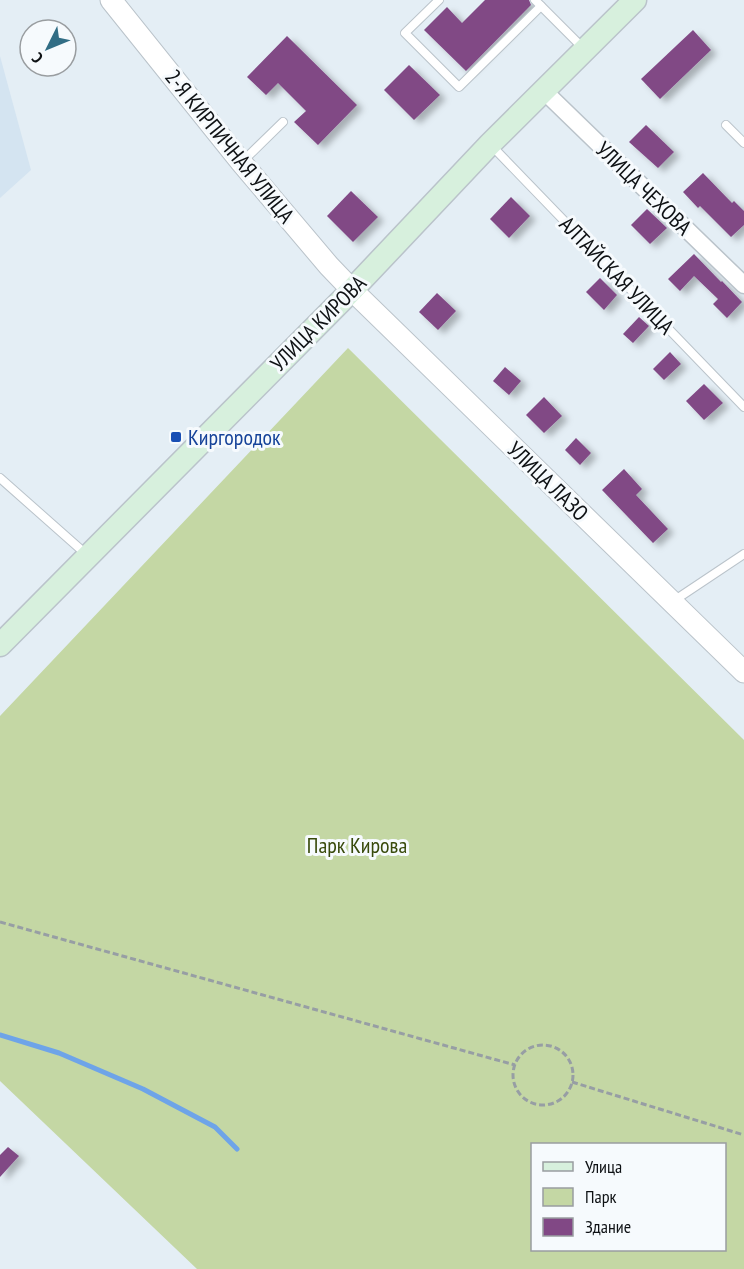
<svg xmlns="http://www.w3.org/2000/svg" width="744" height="1269" font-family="'PT Sans Narrow',sans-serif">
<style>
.built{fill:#d4e4f1}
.green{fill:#c4d7a4;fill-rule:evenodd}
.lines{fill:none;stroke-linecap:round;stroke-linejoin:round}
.stream{stroke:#6ea4e8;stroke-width:5}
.building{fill:#814885;filter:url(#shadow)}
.service-casing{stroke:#bac3ca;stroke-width:10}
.minor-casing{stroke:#bac3ca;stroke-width:19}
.tertiary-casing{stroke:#bac3ca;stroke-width:23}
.secondary-casing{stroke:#bac3ca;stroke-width:25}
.path{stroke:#979ea4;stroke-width:3;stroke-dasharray:6 3;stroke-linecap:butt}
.service{stroke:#fff;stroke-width:8}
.minor{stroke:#fff;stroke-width:16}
.tertiary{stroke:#fff;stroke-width:21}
.secondary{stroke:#d7f0dd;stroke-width:22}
.transit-dot{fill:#1a4fb4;stroke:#f6fafd;stroke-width:2}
.labels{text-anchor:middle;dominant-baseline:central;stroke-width:6;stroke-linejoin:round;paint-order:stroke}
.street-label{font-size:22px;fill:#0e1114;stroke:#f6fafd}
.transit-label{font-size:22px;fill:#164399;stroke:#f6fafd;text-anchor:start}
.park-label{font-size:22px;fill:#384a0b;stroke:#f6fafd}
</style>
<defs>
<filter id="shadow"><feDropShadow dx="6" dy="4" stdDeviation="3" flood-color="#0004"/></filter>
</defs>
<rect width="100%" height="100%" fill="#e4eef5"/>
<polygon class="built" points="0,56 31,170 0,198"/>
<path class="green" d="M348,348L744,740V1269H197L0,1081V716ZM532,1144H724V1250H532Z"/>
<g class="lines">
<polyline class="stream" points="0,1035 59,1053 143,1089 215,1127 237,1149"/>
</g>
<g class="building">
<polygon points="485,0 529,0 531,5 466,71 424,30 447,7 462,23"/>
<polygon points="693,30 711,50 660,99 641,79"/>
<polygon points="287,36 357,105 318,145 294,122 306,111 278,83 266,95 247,77"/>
<polygon points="409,65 440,95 414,120 384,90"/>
<polygon points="646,125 674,152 658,168 629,142"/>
<polygon points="703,173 732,203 734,201 744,211 744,225 731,237 700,206 698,208 683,192"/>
<polygon points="351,191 378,217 353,242 327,216"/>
<polygon points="511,197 530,216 509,238 490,219"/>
<polygon points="647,209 667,228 650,244 631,225"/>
<polygon points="694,254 721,282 722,281 742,302 727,318 713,304 718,299 694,276 680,291 668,279"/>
<polygon points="600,278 617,295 604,310 586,292"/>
<polygon points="437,293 456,311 438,330 419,312"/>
<polygon points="639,317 649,326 633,343 623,334"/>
<polygon points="670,352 681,364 664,380 653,369"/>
<polygon points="505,367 521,381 509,395 493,381"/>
<polygon points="704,384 723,403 704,420 686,401"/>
<polygon points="544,397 562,416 544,433 526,415"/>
<polygon points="576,438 591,453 580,465 565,450"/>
<polygon points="624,469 642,489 636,495 668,529 653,543 602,490"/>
<polygon points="8,1147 19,1156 0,1177 0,1155"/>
</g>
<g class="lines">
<defs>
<g id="service">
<polyline points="439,0 405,33 459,87 541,6"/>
<polyline points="535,0 584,49"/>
<polyline points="726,125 744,143"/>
<polyline points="490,144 744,407"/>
<polyline points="242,162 283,122"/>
<polyline points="0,478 87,555"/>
<polyline points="672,602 744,554"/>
</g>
<polyline id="minor" points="544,91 744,285"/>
<polyline id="tertiary" points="111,0 241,162 329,266 352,290 744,672"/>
<polyline id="secondary" points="0,645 352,290 490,144 635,0"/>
</defs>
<use href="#service" class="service-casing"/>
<use href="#minor" class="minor-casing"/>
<use href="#tertiary" class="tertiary-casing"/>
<use href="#secondary" class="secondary-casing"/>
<g class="path">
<polyline points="0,922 515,1065"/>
<circle cx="543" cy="1075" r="30"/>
<polyline points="572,1082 744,1135"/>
</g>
<use href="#service" class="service"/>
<use href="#minor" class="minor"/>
<use href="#tertiary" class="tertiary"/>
<use href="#secondary" class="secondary"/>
</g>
<rect class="transit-dot" x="170" y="431" width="12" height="12" rx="3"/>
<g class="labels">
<g class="street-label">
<text transform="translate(230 146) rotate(51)">2-Я КИРПИЧНАЯ УЛИЦА</text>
<text transform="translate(644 188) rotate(44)">УЛИЦА ЧЕХОВА</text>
<text transform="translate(617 275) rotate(46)">АЛТАЙСКАЯ УЛИЦА</text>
<text transform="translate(318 323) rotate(-45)">УЛИЦА КИРОВА</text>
<text transform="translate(548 481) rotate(44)">УЛИЦА ЛАЗО</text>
</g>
<g class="transit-label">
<text x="188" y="437">Киргородок</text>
</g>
<g class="park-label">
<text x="357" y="845">Парк Кирова</text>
</g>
</g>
<rect x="531" y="1143" width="195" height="108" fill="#f6fafd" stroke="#999da0" stroke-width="1.5"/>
<rect x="543" y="1162" width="30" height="9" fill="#d7f0dd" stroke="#999da0" stroke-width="1.5"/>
<text x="585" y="1173" font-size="18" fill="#0e1114">Улица</text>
<rect x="543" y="1188" width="30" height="18" fill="#c4d7a4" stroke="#999da0" stroke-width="1.5"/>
<text x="585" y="1203" font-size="18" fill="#0e1114">Парк</text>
<rect x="543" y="1218" width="30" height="18" fill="#814885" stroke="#999da0" stroke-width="1.5"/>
<text x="585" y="1233" font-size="18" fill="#0e1114">Здание</text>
<g transform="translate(48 48) rotate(227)"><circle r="28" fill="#f6fafd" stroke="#999da0" stroke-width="1.5"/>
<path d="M0-4.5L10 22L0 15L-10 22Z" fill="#316d85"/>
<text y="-9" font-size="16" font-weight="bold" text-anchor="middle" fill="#0e1114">С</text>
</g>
</svg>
